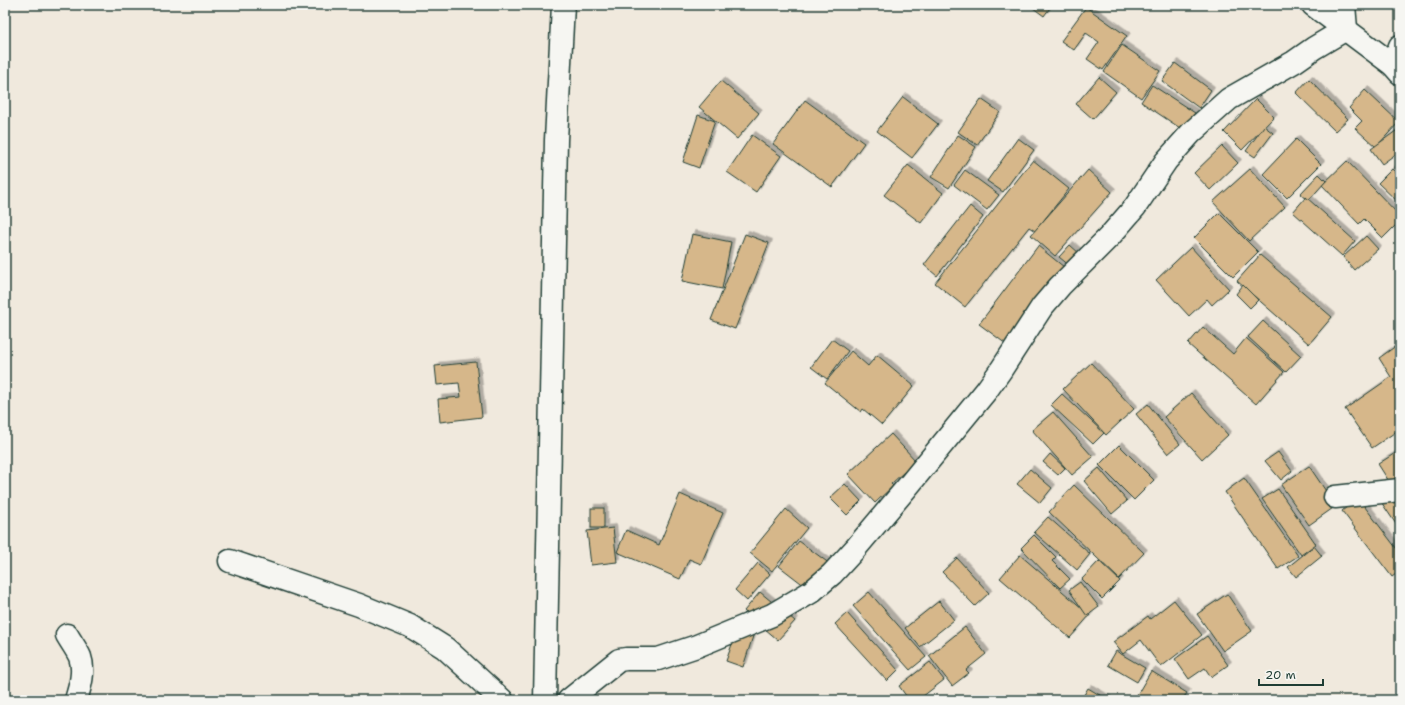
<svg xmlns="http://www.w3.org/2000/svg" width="1405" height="705" font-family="'Shantell Sans',sans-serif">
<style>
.building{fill:#d6b78a;stroke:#1f3d34;filter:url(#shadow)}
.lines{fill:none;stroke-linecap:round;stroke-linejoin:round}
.minor-casing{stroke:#1f3d34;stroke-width:25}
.major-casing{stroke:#1f3d34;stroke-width:25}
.minor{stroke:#f6f6f2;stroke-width:22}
.major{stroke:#f6f6f2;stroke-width:22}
</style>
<defs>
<filter id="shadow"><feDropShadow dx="3.5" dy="-3.5" stdDeviation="0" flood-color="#0004"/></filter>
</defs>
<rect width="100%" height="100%" fill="#f0e9dd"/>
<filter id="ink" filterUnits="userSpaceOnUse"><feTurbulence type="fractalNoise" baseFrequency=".025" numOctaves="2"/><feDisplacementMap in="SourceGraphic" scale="8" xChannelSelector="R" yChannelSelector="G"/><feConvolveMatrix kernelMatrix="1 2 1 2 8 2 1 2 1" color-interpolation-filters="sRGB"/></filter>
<g filter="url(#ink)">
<g class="building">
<polygon points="1029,5 1052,5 1044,16"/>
<polygon points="1378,5 1400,5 1400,10 1378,8"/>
<polygon points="1086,7 1127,36 1103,70 1087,59 1099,42 1086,33 1074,50 1061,41"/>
<polygon points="1122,45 1160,71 1141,98 1104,72"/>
<polygon points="1175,63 1211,90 1199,108 1162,81"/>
<polygon points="1099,77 1116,92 1093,119 1076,104"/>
<polygon points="1309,79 1348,119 1335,131 1296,93"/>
<polygon points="721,81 759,113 737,139 699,107"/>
<polygon points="1152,85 1195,113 1183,130 1141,102"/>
<polygon points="1365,90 1399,122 1376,147 1355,128 1362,121 1349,108"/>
<polygon points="903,97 938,124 912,158 877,131"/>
<polygon points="981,99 1000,112 977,145 958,132"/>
<polygon points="1256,99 1274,117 1242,150 1224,132"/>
<polygon points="805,100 864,143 832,187 773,144"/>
<polygon points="698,115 715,121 699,168 683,162"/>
<polygon points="1264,126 1273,133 1255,157 1246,151"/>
<polygon points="1400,128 1400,151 1382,164 1371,149"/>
<polygon points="752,135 781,156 756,192 727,172"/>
<polygon points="958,135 976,147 949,188 931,177"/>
<polygon points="1018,138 1034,150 1003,192 987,181"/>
<polygon points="1296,139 1321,164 1287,198 1263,174"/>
<polygon points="1222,146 1238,163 1210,190 1194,173"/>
<polygon points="1033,160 1069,189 1035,231 1029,227 965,307 935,283"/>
<polygon points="1347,161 1400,216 1400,221 1383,238 1364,219 1359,224 1322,185"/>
<polygon points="908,165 943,193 921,223 884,195"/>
<polygon points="1250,169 1285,207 1249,241 1213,202"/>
<polygon points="1392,169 1400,177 1400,204 1378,183"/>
<polygon points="965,170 999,195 987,210 954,185"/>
<polygon points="1088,170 1112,192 1055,256 1031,235"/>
<polygon points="1319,174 1326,181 1308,201 1300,194"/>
<polygon points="1306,197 1355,241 1342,256 1293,212"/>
<polygon points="970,206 983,217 937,276 924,265"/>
<polygon points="1219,213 1258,252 1233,277 1194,238"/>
<polygon points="692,234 731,242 722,289 682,281"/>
<polygon points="745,234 769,243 735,329 711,320"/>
<polygon points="1366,236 1378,249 1354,270 1343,257"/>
<polygon points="1070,245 1080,254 1070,266 1059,257"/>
<polygon points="1038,246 1064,267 1006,344 979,324"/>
<polygon points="1191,247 1229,289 1212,305 1207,299 1189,316 1156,280"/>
<polygon points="1260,255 1332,317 1309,344 1237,281"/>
<polygon points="1243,285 1258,300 1250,308 1236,294"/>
<polygon points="1263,321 1301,356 1286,372 1248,337"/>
<polygon points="1203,327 1233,354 1246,338 1284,372 1256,404 1188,344"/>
<polygon points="832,339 848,351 827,379 811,367"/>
<polygon points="1400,343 1400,415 1399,416 1400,417 1400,429 1372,448 1345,409 1391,377 1379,358"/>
<polygon points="851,351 868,366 877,355 914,386 882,425 863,409 861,412 825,383"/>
<polygon points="476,362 482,417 440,422 438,399 461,397 459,383 437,385 435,366"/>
<polygon points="1091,363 1134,409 1106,435 1063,389"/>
<polygon points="1191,393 1228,435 1202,459 1164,417"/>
<polygon points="1062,394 1104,433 1093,444 1051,405"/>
<polygon points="1148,404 1180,444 1168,454 1136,414"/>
<polygon points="1053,412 1093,457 1072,475 1032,430"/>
<polygon points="891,434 916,461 891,484 893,486 875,503 848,474"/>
<polygon points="1119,445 1154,480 1134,500 1099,465"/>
<polygon points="1400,450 1400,492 1397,494 1378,464"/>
<polygon points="1278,452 1292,471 1281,480 1265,461"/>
<polygon points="1050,454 1065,468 1058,475 1043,462"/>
<polygon points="1309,466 1336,506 1309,525 1281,485"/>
<polygon points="1099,468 1127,501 1112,514 1084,481"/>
<polygon points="1030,469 1052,488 1040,503 1017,484"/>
<polygon points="1244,478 1298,556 1278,569 1225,492"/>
<polygon points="1385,482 1400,505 1400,530 1373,490"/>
<polygon points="845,484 861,501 847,515 830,498"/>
<polygon points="1074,485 1144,553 1119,579 1049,512"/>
<polygon points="1278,489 1316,544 1301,555 1262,499"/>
<polygon points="680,494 723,513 701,564 689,559 680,579 617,552 626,530 659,545"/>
<polygon points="1358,498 1400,553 1400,571 1392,577 1342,511"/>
<rect x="591" y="508" width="13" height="20"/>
<polygon points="786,509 807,528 772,571 750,553"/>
<polygon points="1048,517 1090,554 1077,570 1034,532"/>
<polygon points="613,528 617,562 591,565 587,531"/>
<polygon points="1034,535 1056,557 1052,561 1070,579 1060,588 1021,548"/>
<polygon points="799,541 834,567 814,593 779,566"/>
<polygon points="1314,546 1322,556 1296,577 1288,567"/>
<polygon points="1020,555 1090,615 1070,638 1000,578"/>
<polygon points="957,558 989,593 975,606 942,572"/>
<polygon points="1099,561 1120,581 1102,599 1082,579"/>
<polygon points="758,563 770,574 747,601 735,590"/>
<polygon points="1080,582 1099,607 1087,616 1069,590"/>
<polygon points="760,592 795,621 778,640 744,611"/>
<polygon points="869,592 926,657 910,670 853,606"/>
<polygon points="1227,594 1252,631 1223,651 1197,614"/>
<polygon points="1174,600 1202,635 1161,667 1141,640 1123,654 1113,642 1148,616 1150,619"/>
<polygon points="939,601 954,620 920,647 905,628"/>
<polygon points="847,613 898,670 887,681 835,624"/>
<polygon points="740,622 756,627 743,667 726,661"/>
<polygon points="965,627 986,654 966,670 969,673 952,686 929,656"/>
<polygon points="1207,636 1228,665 1211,677 1205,668 1189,679 1175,659"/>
<polygon points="1116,651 1145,668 1137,682 1108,665"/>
<polygon points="930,662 944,680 918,700 909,700 899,686"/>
<polygon points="1151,671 1187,693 1182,700 1134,700"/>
<polygon points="1088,688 1108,700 1081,700"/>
</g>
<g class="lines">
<defs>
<g id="minor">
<polyline points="1313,5 1393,65 1400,73"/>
<polyline points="1393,65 1400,46"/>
<polyline points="1335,497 1400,490"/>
<polyline points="230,561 359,605 410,626 445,648 502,700"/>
<path d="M67,635C71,642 77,650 80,657C85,671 80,687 76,700"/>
<polyline points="569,700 619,660 626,659 658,659 697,646 772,615 811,592 832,574 855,549 909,485 986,391 1001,370 1042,307 1060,286 1109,237 1135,207 1166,161 1191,133 1229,99 1294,62 1314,48 1346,29 1344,5"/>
</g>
<polyline id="major" points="545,700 556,140 563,5"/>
</defs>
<use href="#minor" class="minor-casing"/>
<use href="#major" class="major-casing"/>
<use href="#minor" class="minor"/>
<use href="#major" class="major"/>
</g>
</g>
<rect width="1405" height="705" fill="none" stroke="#f6f6f2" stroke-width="20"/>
<rect x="10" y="10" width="1385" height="685" fill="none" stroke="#1f3d34" stroke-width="1.5" filter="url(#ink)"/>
<path d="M1259 679v6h64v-6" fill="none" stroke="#1f3d34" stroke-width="2"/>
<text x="1265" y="679" font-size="12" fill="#1f3d34" stroke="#f6f6f2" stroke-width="3" paint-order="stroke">20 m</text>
</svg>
